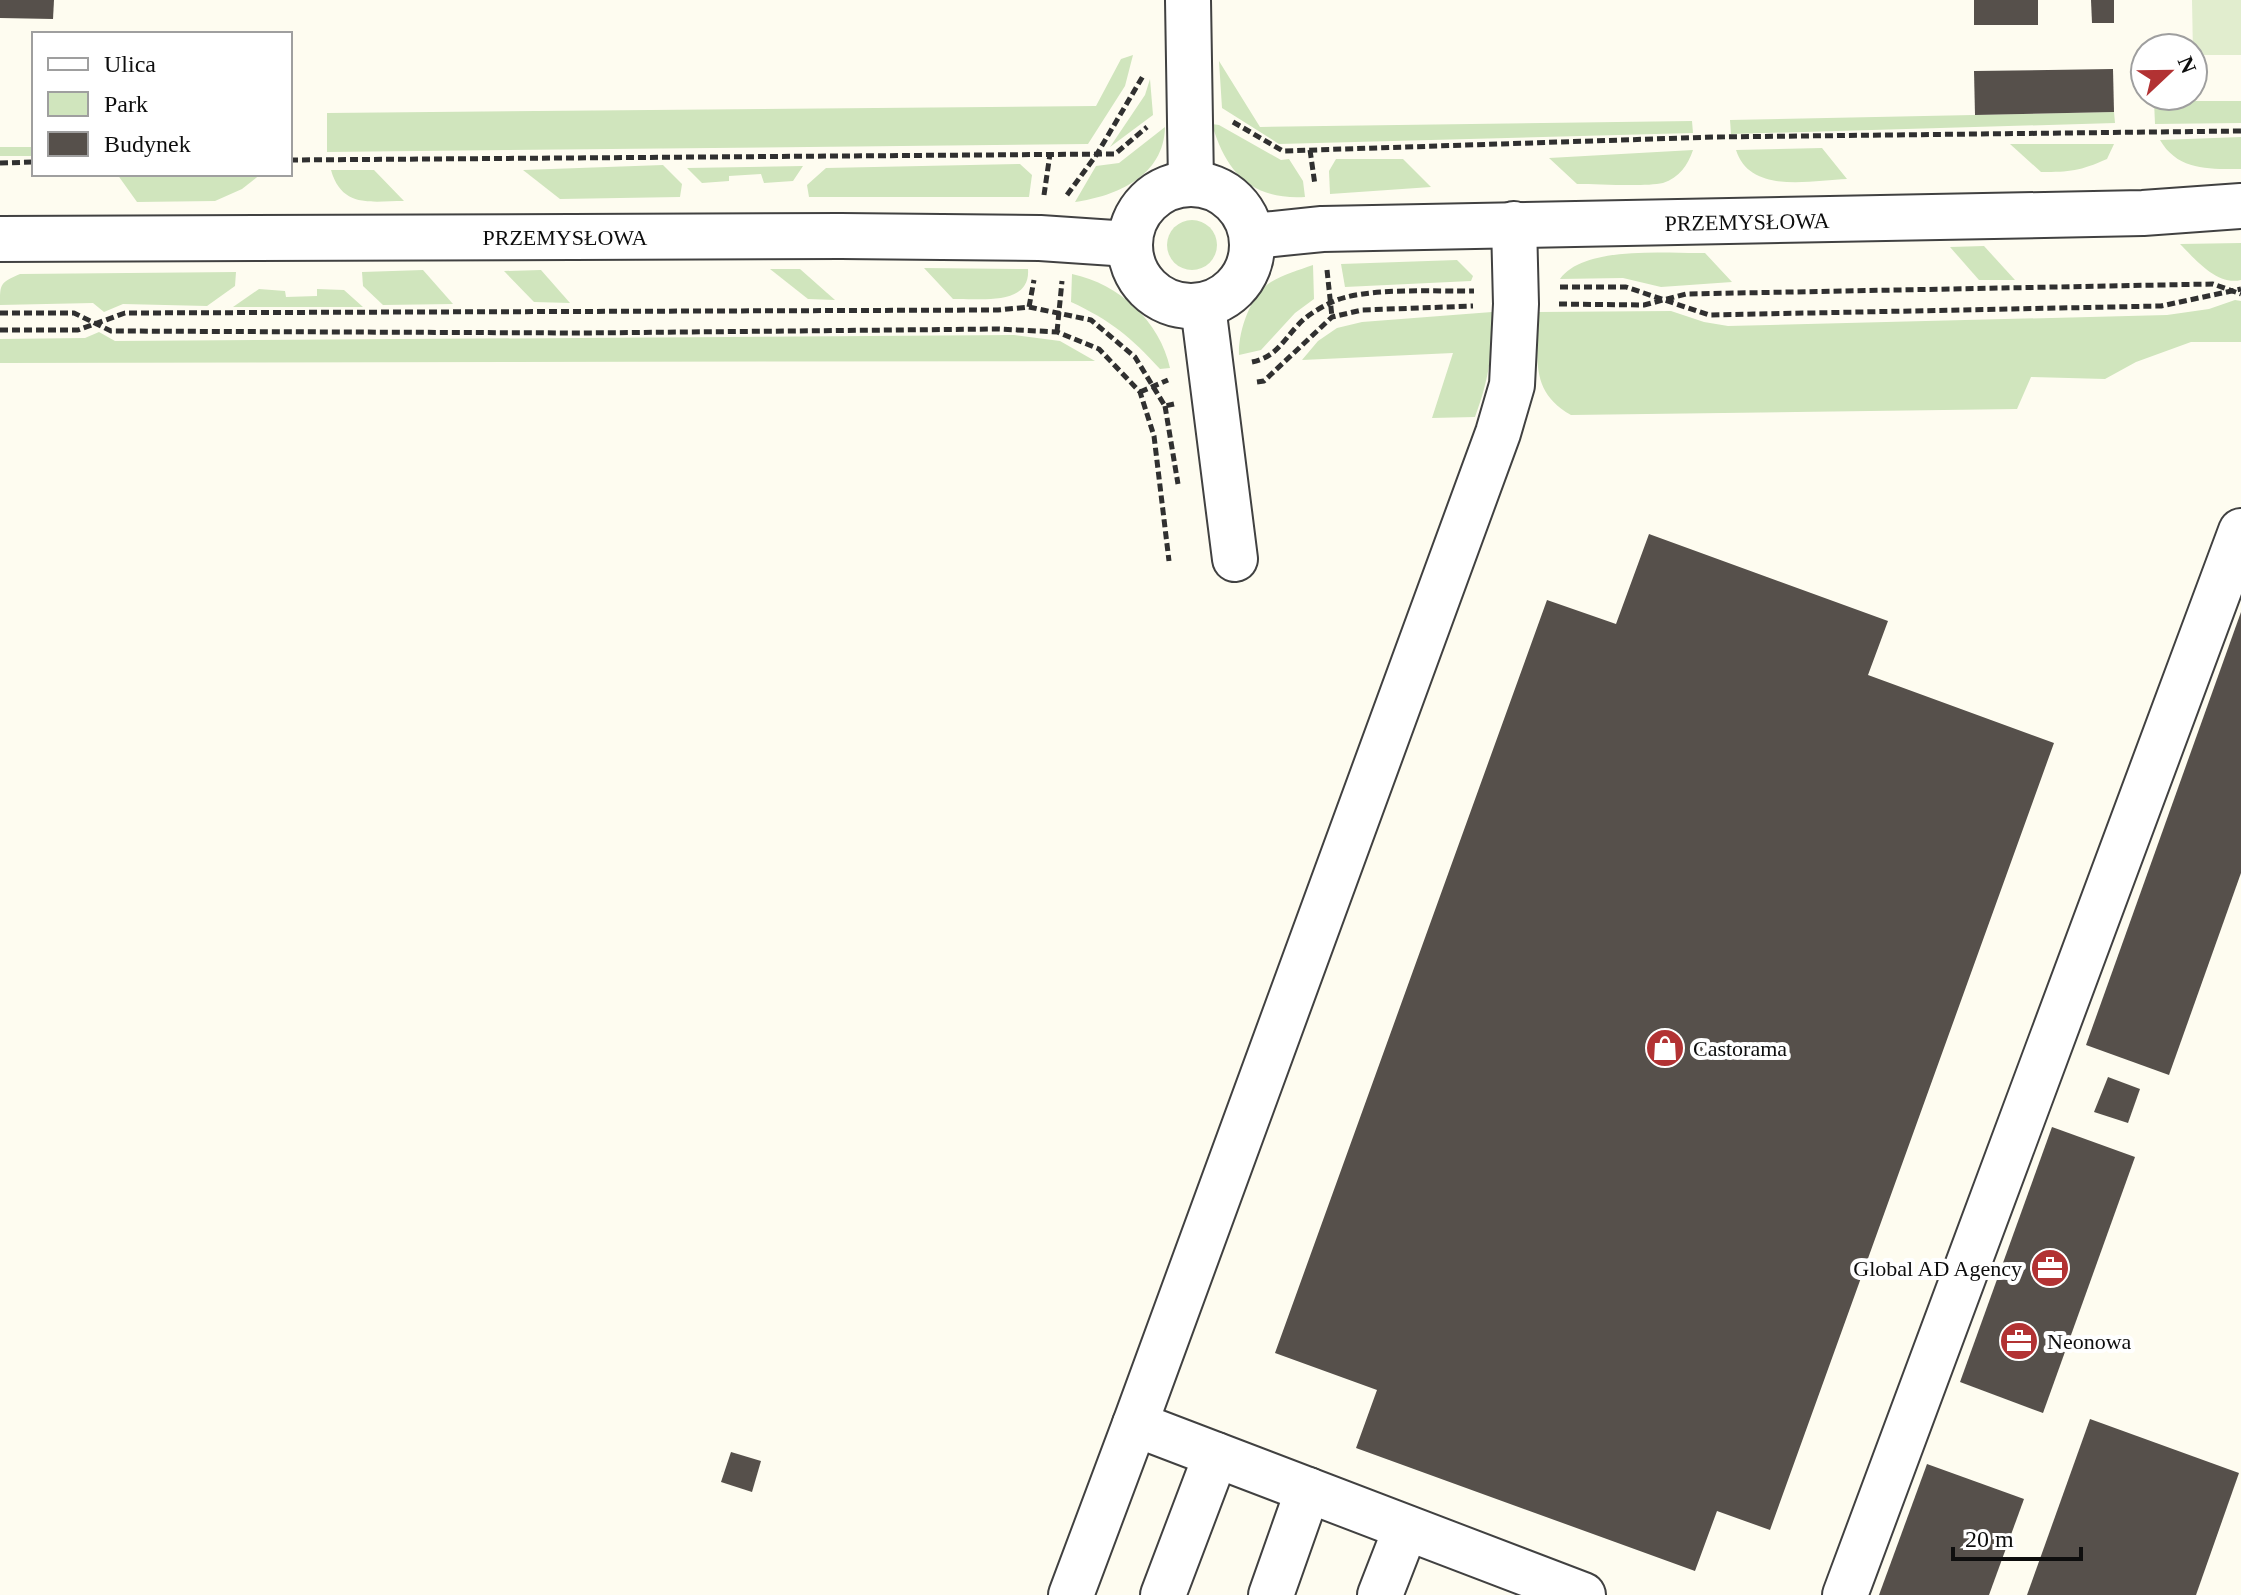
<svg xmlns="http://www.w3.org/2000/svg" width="2241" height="1595" font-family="'Times New Roman',serif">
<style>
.green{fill:#d0e5bd}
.pitch{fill:#e1edce}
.building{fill:#56504b}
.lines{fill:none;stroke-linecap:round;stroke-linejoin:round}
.minor-casing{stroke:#414141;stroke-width:48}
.path{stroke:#303030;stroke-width:5;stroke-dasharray:8 4;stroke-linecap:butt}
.minor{stroke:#fff;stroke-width:44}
.labels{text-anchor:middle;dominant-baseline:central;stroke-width:8;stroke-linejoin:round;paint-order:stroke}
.street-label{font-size:22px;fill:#0e0e0e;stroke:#fff}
.poi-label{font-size:22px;fill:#0e0e0e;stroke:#fff;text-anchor:start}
</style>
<rect width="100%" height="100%" fill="#fefcf0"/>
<g class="green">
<polygon points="1133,55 1125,86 1088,144 327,152 327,113 1096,106 1121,59"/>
<polygon points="1219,61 1260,127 1692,121 1693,133 1279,144 1222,108"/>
<polygon points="1150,79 1153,115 1110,147 1145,95"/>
<polygon points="2154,101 2241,101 2241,123 2155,124"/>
<polygon points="2114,112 2115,123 1731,134 1730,120"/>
<path d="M1212,124L1219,125L1281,160L1289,159L1303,181L1305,197C1252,200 1226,173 1212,124Z"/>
<path d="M1165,127C1164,176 1117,196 1075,202L1096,166L1119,163Z"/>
<path d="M2241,137V169C2209,169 2178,171 2160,140Z"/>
<path d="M2010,144H2114L2107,159C2080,171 2070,172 2041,172Z"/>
<rect x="0" y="147" width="34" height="9"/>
<path d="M1822,148L1847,179C1812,180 1750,195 1736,150Z"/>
<path d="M1693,150C1688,165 1679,178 1663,183C1645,187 1598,184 1577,184L1549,158Z"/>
<polygon points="1336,159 1403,159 1431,187 1330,194 1329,171"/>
<polygon points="1020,164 1032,175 1029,197 809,197 807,185 826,168"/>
<polygon points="663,165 682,184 680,197 560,199 523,170"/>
<polygon points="803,166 793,181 764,183 761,174 729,176 729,181 702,183 687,168"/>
<path d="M331,170H374L404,201C372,201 342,209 331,170Z"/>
<polygon points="117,174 261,174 242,189 215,201 137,202"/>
<circle cx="1192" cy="245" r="25"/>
<path d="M2241,243V280C2217,286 2195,259 2180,244Z"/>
<polygon points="1984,246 2015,280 1979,280 1950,247"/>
<path d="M1705,253L1732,282L1661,287L1623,278L1560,279C1584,245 1666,254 1705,253Z"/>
<polygon points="1457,260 1473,276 1471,281 1345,287 1341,264"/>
<path d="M1313,265L1314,299L1295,313L1261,350L1239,355C1238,332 1250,295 1271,282C1284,274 1299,270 1313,265Z"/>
<path d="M924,268L1028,269C1031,307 979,298 953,299Z"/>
<polygon points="770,269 800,269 835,300 808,299"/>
<polygon points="423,270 453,304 383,305 363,286 362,272"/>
<polygon points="541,270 570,303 534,302 504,271"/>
<path d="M236,272L235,286L207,306L123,304L104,312L93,303L0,305C0,283 0,283 20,274Z"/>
<path d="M1072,274C1119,284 1160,321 1170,368L1160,369C1131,337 1110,320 1071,302Z"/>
<polygon points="259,289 285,291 286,297 317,296 317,289 344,290 363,307 233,307"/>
<path d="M2235,300L2241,301V342H2191L2136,362L2105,379L2031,377L2017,409L1571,415C1528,391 1538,355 1539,312L1671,311L1704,322L1728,326L2167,315L2209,309Z"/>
<path d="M1492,312C1493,352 1489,379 1475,417L1432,418L1453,353L1302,360L1318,341L1337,328L1362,322Z"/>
<polygon points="99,332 115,341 1014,335 1060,341 1095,361 0,363 0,339 85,338"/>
</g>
<polygon class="pitch" points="2192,0 2241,0 2241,55 2193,55"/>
<g class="building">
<polygon points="0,0 54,0 53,19 0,18"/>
<rect x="1974" y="0" width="64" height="25"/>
<polygon points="2091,0 2114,0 2114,23 2092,23"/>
<polygon points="2113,69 2114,112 1975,115 1974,71"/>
<polygon points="1649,534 1888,621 1868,675 2054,743 1770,1530 1717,1511 1695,1571 1356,1448 1377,1390 1275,1353 1547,600 1616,624"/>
<polygon points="2241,612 2241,873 2169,1075 2086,1045"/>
<polygon points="2108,1077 2140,1089 2128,1123 2094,1112"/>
<polygon points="2052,1127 2135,1157 2043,1413 1960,1382"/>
<polygon points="2090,1419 2239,1473 2196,1595 2027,1595"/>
<polygon points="731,1452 761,1461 752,1492 721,1482"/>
<polygon points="1927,1464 2024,1499 1989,1595 1879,1595"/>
</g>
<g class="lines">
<defs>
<g id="minor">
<polyline points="1188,0 1191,183"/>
<circle cx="1191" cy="245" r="61"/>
<polyline points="1514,224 1516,304 1512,385 1498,433 1135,1424 1583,1595"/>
<polyline points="1253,236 1322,229 2143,213 2241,206"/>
<polyline points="0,239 841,236 1040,238 1129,244"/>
<polyline points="1203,306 1235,559"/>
<polyline points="1071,1595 1135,1424"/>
<polyline points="1163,1595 1216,1455"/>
<polyline points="1271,1595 1308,1490"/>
<polyline points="1380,1595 1406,1528"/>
<polyline points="1845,1595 2241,531"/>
</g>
</defs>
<use href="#minor" class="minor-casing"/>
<g class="path">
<polyline points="1233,122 1283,151 1714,137 2241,131"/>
<polyline points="1310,150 1315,185"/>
<polyline points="290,160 1115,154 1147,127"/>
<polyline points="0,163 34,162"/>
<polyline points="1044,195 1050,154"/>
<polyline points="1067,195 1097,154 1143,76"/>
<polyline points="1327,270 1332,317"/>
<polyline points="1560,287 1626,287 1709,315 2161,306 2241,289"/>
<polyline points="1559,304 1644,305 1686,294 2213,284 2241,294"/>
<polyline points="1029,307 1034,280"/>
<polyline points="0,313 74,313 111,331 581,333 999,329 1057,332 1099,349 1140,392 1154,436 1169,561"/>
<polyline points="0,330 78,330 125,313 998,310 1029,307 1091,320 1135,357 1165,406 1174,404"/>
<polyline points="1057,332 1062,281"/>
<path d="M1252,362C1276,357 1282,342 1298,325C1306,316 1318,309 1328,304C1360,286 1436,292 1474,291"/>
<polyline points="1257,382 1264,381 1332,317 1362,310 1473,306"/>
<polyline points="1140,392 1168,380"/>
<polyline points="1165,406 1178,484"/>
</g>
<use href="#minor" class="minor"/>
</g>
<defs>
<symbol id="shop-disc" viewBox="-11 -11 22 22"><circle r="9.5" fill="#b23233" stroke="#fff"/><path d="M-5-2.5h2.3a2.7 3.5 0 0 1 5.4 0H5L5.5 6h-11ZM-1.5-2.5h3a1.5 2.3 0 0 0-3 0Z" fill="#fff"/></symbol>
<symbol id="office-disc" viewBox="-11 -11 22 22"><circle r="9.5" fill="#b23233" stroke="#fff"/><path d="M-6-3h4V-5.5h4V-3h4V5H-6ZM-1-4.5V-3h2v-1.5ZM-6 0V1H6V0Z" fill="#fff"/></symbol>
</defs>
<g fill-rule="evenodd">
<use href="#shop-disc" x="1643" y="1026" width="44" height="44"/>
<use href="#office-disc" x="2028" y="1246" width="44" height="44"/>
<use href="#office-disc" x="1997" y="1319" width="44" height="44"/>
</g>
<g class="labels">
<g class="street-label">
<text transform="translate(1747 222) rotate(-1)">PRZEMYSŁOWA</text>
<text x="565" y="237">PRZEMYSŁOWA</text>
</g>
<g class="poi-label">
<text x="1693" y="1048">Castorama</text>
<text x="2022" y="1268" text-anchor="end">Global AD Agency</text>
<text x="2047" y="1341">Neonowa</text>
</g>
</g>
<rect x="32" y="32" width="260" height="144" fill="#ffffff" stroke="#9f9f9f" stroke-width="2"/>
<rect x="48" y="58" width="40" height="12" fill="#ffffff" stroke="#9f9f9f" stroke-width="2"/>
<text x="104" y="72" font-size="24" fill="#0e0e0e">Ulica</text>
<rect x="48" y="92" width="40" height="24" fill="#d0e5bd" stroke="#9f9f9f" stroke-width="2"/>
<text x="104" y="112" font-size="24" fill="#0e0e0e">Park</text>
<rect x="48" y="132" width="40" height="24" fill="#56504b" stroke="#9f9f9f" stroke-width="2"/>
<text x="104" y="152" font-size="24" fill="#0e0e0e">Budynek</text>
<g transform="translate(2169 72) rotate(68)"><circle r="38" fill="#ffffff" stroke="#9f9f9f" stroke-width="2"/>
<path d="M0-6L14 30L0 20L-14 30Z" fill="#b23233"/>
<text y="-12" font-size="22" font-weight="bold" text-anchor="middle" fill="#0e0e0e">N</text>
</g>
<path d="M1953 1547v12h128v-12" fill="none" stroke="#0e0e0e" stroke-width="4"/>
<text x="1965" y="1547" font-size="24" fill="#0e0e0e" stroke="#ffffff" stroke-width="6" paint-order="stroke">20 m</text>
</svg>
